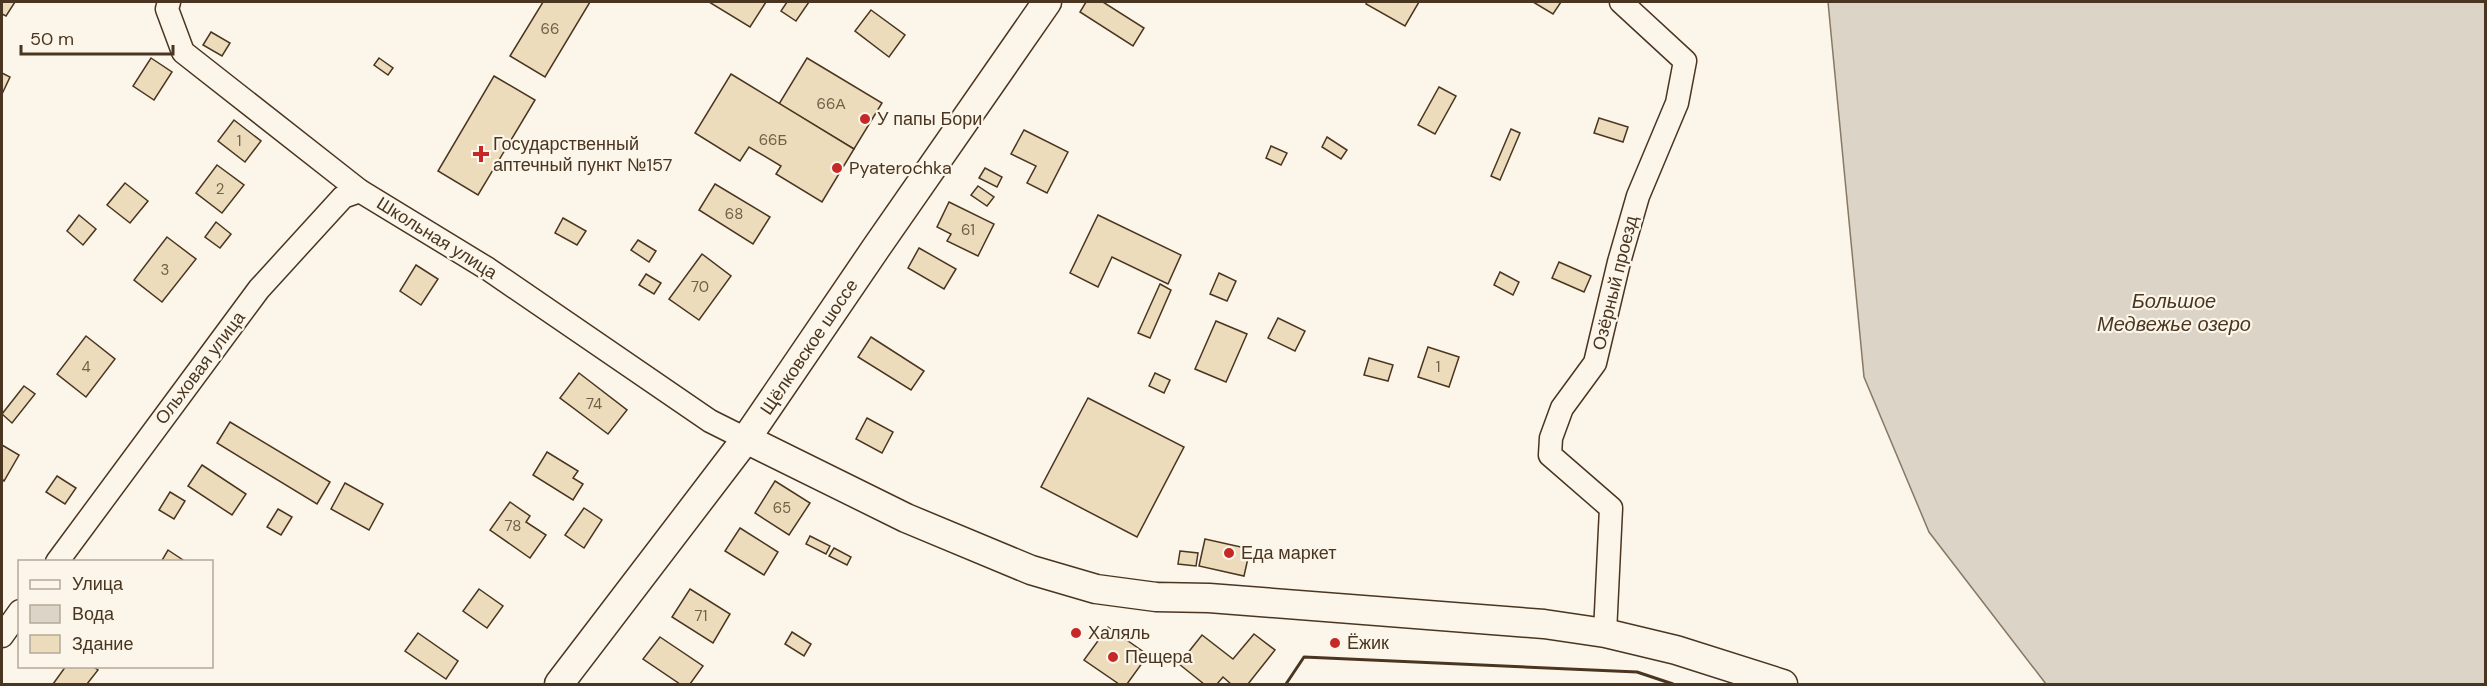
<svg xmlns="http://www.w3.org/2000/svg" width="2487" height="686" font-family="'DM Sans',sans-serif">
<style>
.water{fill:#dcd4c6;stroke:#887966;stroke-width:1.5}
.building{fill:#ecdcbc;stroke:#4a3520;stroke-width:1.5}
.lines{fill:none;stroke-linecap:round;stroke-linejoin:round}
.minor-casing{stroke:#4a3520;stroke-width:25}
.major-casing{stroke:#4a3520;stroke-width:31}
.minor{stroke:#fbf6e9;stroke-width:22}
.major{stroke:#fbf6e9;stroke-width:28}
.wall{stroke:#4a3520;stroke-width:3}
.poi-dot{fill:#c62828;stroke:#fbf6e9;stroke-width:2}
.labels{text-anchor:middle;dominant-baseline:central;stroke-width:4.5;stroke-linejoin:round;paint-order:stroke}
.number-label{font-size:15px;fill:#725f47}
.poi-label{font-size:18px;fill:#4a3520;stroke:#fbf6e9;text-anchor:start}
.street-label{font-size:18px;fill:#4a3520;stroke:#fbf6e9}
.water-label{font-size:20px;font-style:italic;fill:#4a3520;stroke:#fbf6e9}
</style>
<rect width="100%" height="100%" fill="#fbf6e9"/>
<polygon class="water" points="1828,2 2485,2 2485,684 2046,684 1929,532 1864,377"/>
<g class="building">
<polygon points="2,2 15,2 6,16 2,14"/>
<polygon points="543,2 590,2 545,77 510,56"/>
<polygon points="709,2 766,2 750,27"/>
<polygon points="787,2 809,2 796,21 781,11"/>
<polygon points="1086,2 1103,2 1144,28 1133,46 1080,12"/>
<polygon points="1367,2 1419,2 1405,26 1366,4"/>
<polygon points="1533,2 1561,2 1553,14"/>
<polygon points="871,10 905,35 889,57 855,31"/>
<polygon points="211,32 230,43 222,56 203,45"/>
<polygon points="151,58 172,72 154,100 133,86"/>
<polygon points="379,58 393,68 388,75 374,65"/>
<polygon points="807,58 882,103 854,149 779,104"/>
<polygon points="2,73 10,77 2,94"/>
<polygon points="731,74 854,149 822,202 776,174 781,166 749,147 740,161 695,133"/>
<polygon points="494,76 535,100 478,195 438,171"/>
<polygon points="1439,87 1456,96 1435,134 1418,125"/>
<polygon points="1599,118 1628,127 1623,142 1594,133"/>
<polygon points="234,120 261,141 245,162 218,141"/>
<polygon points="1511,129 1520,133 1500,180 1491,176"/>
<polygon points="1024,130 1068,152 1047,193 1027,183 1036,166 1011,154"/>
<polygon points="1327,137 1347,150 1341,159 1322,147"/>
<polygon points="1271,146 1287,153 1281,165 1266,158"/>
<polygon points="217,165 244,185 222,213 196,193"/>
<polygon points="985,168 1002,177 997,187 979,178"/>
<polygon points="125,183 148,201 130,223 107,205"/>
<polygon points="715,184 770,217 753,244 699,210"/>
<polygon points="978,186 994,197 987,206 971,195"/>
<polygon points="949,202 994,224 978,256 947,241 951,234 937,227"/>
<polygon points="79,215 96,229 83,245 67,231"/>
<polygon points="1098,215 1181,255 1168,284 1112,257 1098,287 1070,273"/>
<polygon points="563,218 586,231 577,245 555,233"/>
<polygon points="216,222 231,234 220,248 205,237"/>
<polygon points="167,237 196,259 162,302 134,280"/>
<polygon points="638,240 656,251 649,262 631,250"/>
<polygon points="919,248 956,269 944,289 908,268"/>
<polygon points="702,254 731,276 699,320 669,299"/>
<polygon points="1559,262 1591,276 1584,292 1552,278"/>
<polygon points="416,265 438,279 421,305 400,291"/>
<polygon points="1500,272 1519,282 1513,295 1494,285"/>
<polygon points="1219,273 1236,281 1227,301 1210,294"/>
<polygon points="646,274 661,283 654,294 639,285"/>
<polygon points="1160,284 1171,290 1150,338 1138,333"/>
<polygon points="1278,318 1305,331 1295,351 1268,338"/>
<polygon points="1216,321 1247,334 1226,382 1195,369"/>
<polygon points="86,336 115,359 86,397 57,374"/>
<polygon points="871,337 924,371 911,390 858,357"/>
<polygon points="1428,347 1459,357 1449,387 1418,377"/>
<polygon points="1369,358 1393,365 1388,381 1364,375"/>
<polygon points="579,373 627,410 608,434 560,398"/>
<polygon points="1155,373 1170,380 1164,393 1149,386"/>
<polygon points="24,386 35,394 12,423 2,414"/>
<polygon points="1088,398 1184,447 1137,537 1041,487"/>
<polygon points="867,418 893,432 882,453 856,439"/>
<polygon points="230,422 330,482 317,504 217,443"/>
<polygon points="2,445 19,455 4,481 2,479"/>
<polygon points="547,452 578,471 573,478 583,484 573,500 533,475"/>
<polygon points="202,465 246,494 232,515 188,486"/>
<polygon points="57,476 76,488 65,504 46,492"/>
<polygon points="775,481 810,503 789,535 755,513"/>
<polygon points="345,483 383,504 369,530 331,509"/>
<polygon points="170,492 185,501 174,519 159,510"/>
<polygon points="510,502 530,516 526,522 546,535 530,558 490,530"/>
<polygon points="584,508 602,520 584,548 565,535"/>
<polygon points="278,509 292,517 281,535 267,527"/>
<polygon points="740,528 778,552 764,575 725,551"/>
<polygon points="810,536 830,546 826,554 806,544"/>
<polygon points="1205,539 1250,549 1244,576 1199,566"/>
<polygon points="834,548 851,557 847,565 829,556"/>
<polygon points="168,550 186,562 161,562"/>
<polygon points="1180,551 1198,553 1196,566 1178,564"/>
<polygon points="479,589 503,606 487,628 463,611"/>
<polygon points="690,589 730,614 713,643 672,617"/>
<polygon points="1108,627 1148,655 1127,684 1119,684 1084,660"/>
<polygon points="792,632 811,644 804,656 785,644"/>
<polygon points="418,633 458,661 446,679 405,651"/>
<polygon points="1254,634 1275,650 1248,684 1231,684 1223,677 1217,684 1204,684 1179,664 1202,635 1233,659"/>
<polygon points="660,637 703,666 690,684 680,684 643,659"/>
<polygon points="66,666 92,666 98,670 87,684 53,684"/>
</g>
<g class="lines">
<defs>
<g id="minor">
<polyline points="169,2 167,9 183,52 360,191 488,269 710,421 746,439"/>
<polyline points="57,562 259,289 343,197 360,191"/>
<polyline points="1605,633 1611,508 1550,455 1551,438 1562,408 1595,363 1619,262 1638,196 1677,103 1685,61 1621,2"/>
<polyline points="2,636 20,611"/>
</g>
<g id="major">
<polyline points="746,439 906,518 1031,570 1096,589 1156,597 1209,598 1544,624 1605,633 1676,650 1783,684"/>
<polyline points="559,684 746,439 876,248 1047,2"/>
</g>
</defs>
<use href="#minor" class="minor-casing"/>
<use href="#major" class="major-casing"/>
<use href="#minor" class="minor"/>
<use href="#major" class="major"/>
<polyline class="wall" points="1286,684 1304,657 1637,672 1673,684"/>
</g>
<g class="poi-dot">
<circle cx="865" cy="119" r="6"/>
<path d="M478 145h6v6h6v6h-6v6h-6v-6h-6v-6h6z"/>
<circle cx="837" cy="168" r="6"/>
<circle cx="1229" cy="553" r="6"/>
<circle cx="1076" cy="633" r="6"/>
<circle cx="1335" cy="643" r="6"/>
<circle cx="1113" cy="657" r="6"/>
</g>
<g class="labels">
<g class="number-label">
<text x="550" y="29">66</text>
<text x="831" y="104">66А</text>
<text x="773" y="140">66Б</text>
<text x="239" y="141">1</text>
<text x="220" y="189">2</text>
<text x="734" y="214">68</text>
<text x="968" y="230">61</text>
<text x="165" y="270">3</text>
<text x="700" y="287">70</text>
<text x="86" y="367">4</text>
<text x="1438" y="367">1</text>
<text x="594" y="404">74</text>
<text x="782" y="508">65</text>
<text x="513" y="526">78</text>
<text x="701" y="616">71</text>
</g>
<g class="poi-label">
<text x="877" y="119">У папы Бори</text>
<text x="493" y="144">Государственный<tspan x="493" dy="21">аптечный пункт №157</tspan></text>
<text x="849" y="168">Pyaterochka</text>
<text x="1241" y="553">Еда маркет</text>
<text x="1088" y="633">Халяль</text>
<text x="1347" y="643">Ёжик</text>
<text x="1125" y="657">Пещера</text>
</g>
<g class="street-label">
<text transform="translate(437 238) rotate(32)">Школьная улица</text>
<text transform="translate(1615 283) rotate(-76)">Озёрный проезд</text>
<text transform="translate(809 347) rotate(-56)">Щёлковское шоссе</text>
<text transform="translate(200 368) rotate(-53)">Ольховая улица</text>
</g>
<g class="water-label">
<text x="2174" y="301">Большое<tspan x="2174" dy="23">Медвежье озеро</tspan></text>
</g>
</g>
<rect width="2487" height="686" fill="none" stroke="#4a3520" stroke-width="6"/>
<rect x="18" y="560" width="195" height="108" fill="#fbf6e9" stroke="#b4a999" stroke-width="1.5"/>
<rect x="30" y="580" width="30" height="9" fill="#fbf6e9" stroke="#b4a999" stroke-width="1.5"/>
<text x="72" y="590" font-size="18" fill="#4a3520">Улица</text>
<rect x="30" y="605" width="30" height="18" fill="#dcd4c6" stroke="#b4a999" stroke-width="1.5"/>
<text x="72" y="620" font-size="18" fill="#4a3520">Вода</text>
<rect x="30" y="635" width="30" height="18" fill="#ecdcbc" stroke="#b4a999" stroke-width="1.5"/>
<text x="72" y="650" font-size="18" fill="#4a3520">Здание</text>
<path d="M21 45v9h152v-9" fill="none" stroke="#4a3520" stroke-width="3"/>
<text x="30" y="45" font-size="18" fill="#4a3520" stroke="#fbf6e9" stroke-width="4.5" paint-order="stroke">50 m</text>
</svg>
